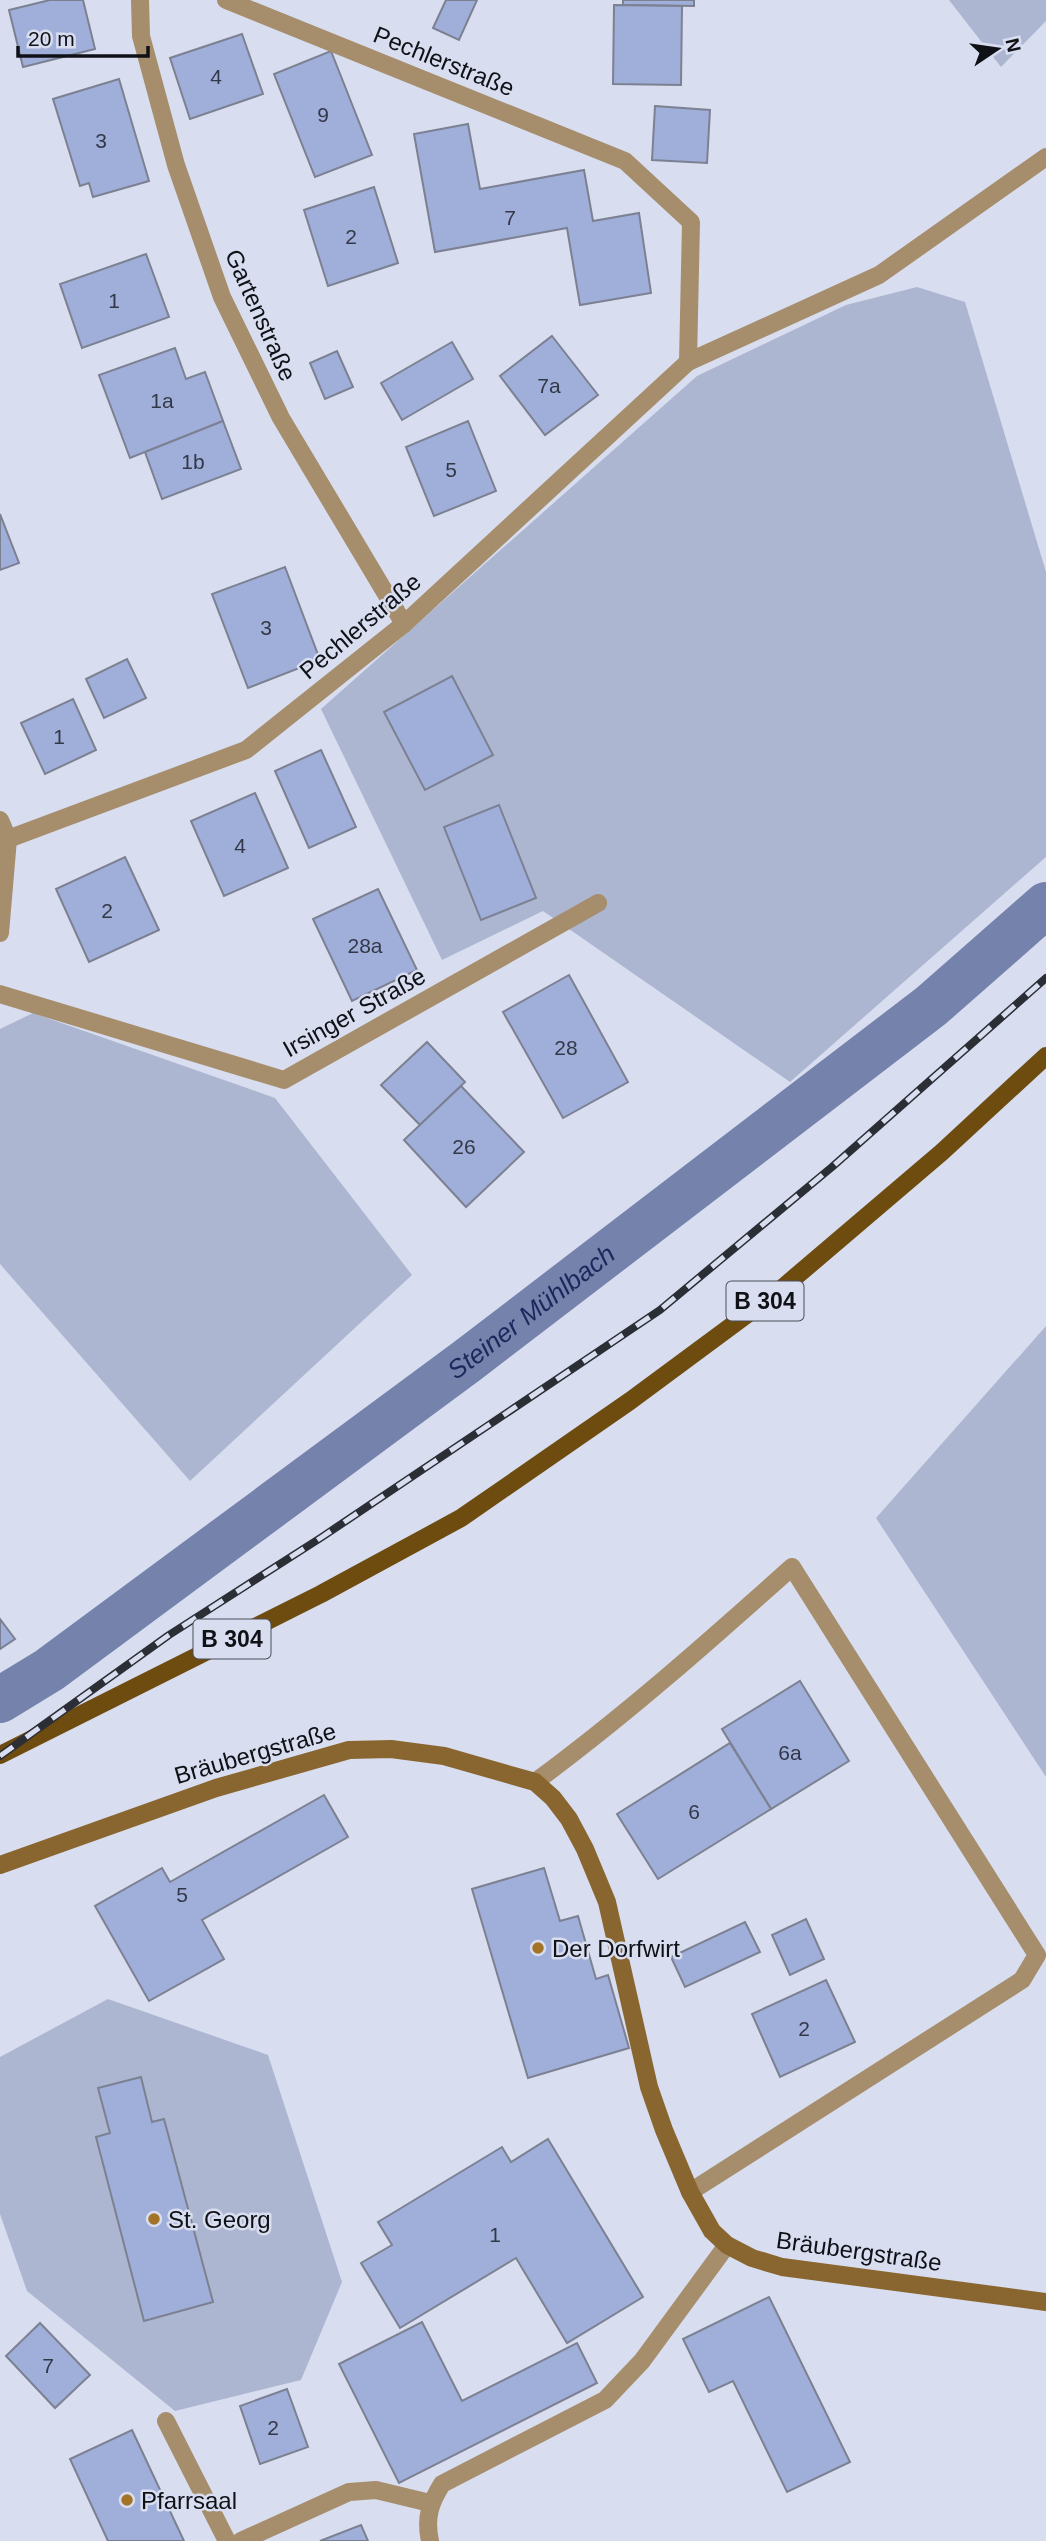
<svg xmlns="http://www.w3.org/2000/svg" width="1046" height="2541" font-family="Helvetica,sans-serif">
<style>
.green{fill:#acb6d1}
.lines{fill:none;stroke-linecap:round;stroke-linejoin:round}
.canal{stroke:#7582ac;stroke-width:46}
.building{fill:#a0aeda;stroke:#7c8192;stroke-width:2}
.street{stroke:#a68d6b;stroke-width:18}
.secondary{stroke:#89662f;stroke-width:18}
.primary{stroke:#6e4c10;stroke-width:18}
.rail-casing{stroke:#2c2e36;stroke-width:8}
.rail{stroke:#d8def0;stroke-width:5;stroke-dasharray:16;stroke-linecap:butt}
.poi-dot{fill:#a37427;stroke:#d8def0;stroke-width:2.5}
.labels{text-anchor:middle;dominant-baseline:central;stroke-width:5;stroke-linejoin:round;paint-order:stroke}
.number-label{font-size:21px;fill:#333848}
.shield{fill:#d8def0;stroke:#4b4e58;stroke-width:2}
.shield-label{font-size:23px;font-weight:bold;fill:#0f1117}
.street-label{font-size:24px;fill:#0f1117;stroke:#d8def0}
.poi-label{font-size:24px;fill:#0f1117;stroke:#d8def0;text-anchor:start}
.water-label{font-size:26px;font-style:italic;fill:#1c275c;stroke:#d8def0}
</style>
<rect width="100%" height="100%" fill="#d8def0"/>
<g class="green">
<polygon points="949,0 1046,0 1046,21 1001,67"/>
<polygon points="917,287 965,302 1046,572 1046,857 790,1082 543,911 442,960 321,709 697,376 846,305"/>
<polygon points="33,1013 275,1098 412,1275 190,1481 0,1264 0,1029"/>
<polygon points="1046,1326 1046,1777 876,1518"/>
<polygon points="108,1999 268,2055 342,2282 301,2380 175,2411 27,2291 0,2214 0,2057"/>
</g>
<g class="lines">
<path class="canal" id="s1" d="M0,1700L49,1670L467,1361L931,1006L1046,905"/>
</g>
<g class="building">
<polygon points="50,0 83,0 95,49 23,67 9,10"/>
<polygon points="446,0 477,0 459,40 433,28"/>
<polygon points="623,0 694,0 694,6 623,5"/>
<polygon points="614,5 682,6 681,85 613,84"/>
<polygon points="242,34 263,94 190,119 170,58"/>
<polygon points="331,51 372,155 315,177 274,74"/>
<polygon points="119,79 149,181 93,197 89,183 80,186 53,99"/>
<polygon points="655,106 710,110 707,163 652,160"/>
<polygon points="468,124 480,189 584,170 593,221 639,213 651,293 580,305 567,228 435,252 414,134"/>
<polygon points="374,187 398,263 328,286 304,210"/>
<polygon points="146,254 169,317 82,348 60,284"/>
<polygon points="552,336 598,395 545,435 500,376"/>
<polygon points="452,342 473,379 402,420 381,383"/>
<polygon points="175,348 186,379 205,372 223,421 130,458 99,375"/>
<polygon points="337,351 353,387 325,399 310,363"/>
<polygon points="223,421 241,469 162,499 145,452"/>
<polygon points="468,421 496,491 434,516 406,447"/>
<polygon points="0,514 19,563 0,570"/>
<polygon points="285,567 320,660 248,688 212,594"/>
<polygon points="127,659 146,698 104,718 86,679"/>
<polygon points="452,676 493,755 425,790 384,712"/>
<polygon points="73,699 96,750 45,774 21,723"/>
<polygon points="321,750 356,827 309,848 275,771"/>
<polygon points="255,793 288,868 224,896 191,821"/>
<polygon points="499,805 536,898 481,920 444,827"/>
<polygon points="125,857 159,930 89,962 56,889"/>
<polygon points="378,889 417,970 352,1001 313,919"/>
<polygon points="569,975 628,1082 563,1118 503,1012"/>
<polygon points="427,1042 465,1082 420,1125 381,1085"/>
<polygon points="461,1086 524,1152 466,1207 404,1140"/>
<polygon points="0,1619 15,1639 0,1649"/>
<polygon points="800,1681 849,1761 771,1809 722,1729"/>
<polygon points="730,1743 771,1809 658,1879 617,1814"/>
<polygon points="324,1795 348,1837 202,1920 224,1959 149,2001 95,1906 162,1868 170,1882"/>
<polygon points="544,1868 560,1921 578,1916 596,1979 608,1975 629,2048 528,2078 472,1889"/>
<polygon points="806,1919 824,1959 790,1975 772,1935"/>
<polygon points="745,1922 760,1952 685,1987 671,1957"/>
<polygon points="826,1980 855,2042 780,2077 752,2014"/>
<polygon points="141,2077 152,2122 164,2119 213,2302 144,2321 96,2137 110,2133 98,2088"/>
<polygon points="548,2139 643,2297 567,2343 516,2258 400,2328 361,2263 392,2245 378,2222 502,2147 511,2162"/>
<polygon points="769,2297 850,2462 787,2492 733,2381 709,2392 683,2339"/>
<polygon points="422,2322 462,2401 577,2343 597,2383 399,2483 339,2364"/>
<polygon points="40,2323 90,2375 55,2408 6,2356"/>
<polygon points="287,2389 308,2447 260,2464 240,2406"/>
<polygon points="132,2430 184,2541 108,2541 70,2459"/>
<polygon points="361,2525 368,2541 320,2541"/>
</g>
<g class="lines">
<g class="street">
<polyline points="140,0 141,36 176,165 222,297 281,418 404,624"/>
<polyline points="226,0 625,161 691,222 688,362"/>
<polyline points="0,820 8,839 0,933"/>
<polyline points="0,833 8,839 246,750 404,624 688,362 879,275 1046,157"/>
<polyline points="0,994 284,1080 598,903"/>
<path d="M535,1782C626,1715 708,1642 792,1567L1037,1955L1022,1980L690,2192"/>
<polyline points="166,2421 227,2541"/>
<polyline points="241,2541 349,2492 376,2490 430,2503"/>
<path d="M430,2541C425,2518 430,2503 442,2484L605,2400L642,2361L727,2245"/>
</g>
<polyline class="secondary" points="0,1865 216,1788 349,1750 391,1749 444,1756 535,1782 553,1798 569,1819 585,1849 607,1902 649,2087 664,2130 690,2192 712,2231 727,2245 752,2258 782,2267 1046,2302"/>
<polyline class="primary" points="0,1755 321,1594 461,1518 630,1401 780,1290 942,1152 1046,1056"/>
<defs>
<polyline id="rail" points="0,1756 169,1635 322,1537 660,1310 832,1167 1046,978"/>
</defs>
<use href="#rail" class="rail-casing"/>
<use href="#rail" class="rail"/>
</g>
<g class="poi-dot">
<circle cx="538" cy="1948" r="7"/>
<circle cx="154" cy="2219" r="7"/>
<circle cx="127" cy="2500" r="7"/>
</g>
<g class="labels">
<g class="number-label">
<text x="216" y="76">4</text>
<text x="323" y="114">9</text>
<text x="101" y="140">3</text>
<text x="510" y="217">7</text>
<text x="351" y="236">2</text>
<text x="114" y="300">1</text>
<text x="549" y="385">7a</text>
<text x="162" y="400">1a</text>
<text x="193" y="461">1b</text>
<text x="451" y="469">5</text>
<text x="266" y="627">3</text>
<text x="59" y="736">1</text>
<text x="240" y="845">4</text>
<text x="107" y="910">2</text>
<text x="365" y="945">28a</text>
<text x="566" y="1047">28</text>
<text x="464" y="1146">26</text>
<text x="790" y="1752">6a</text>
<text x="694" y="1811">6</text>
<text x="182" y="1894">5</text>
<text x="804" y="2028">2</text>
<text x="495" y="2234">1</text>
<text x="48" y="2365">7</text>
<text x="273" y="2427">2</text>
</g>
<g class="shield">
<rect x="726.5" y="1281.5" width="77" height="39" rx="5"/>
<rect x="193.5" y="1619.5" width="77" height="39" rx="5"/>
</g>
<g class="shield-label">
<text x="765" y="1301">B 304</text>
<text x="232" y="1639">B 304</text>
</g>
<g class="street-label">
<text transform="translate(444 61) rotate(22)">Pechlerstraße</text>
<text transform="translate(261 315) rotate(66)">Gartenstraße</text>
<text transform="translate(360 626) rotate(-40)">Pechlerstraße</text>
<text transform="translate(354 1012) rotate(-29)">Irsinger Straße</text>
<text transform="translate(255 1753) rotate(-16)">Bräubergstraße</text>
<text transform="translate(859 2251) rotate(8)">Bräubergstraße</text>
</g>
<g class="poi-label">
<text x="552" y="1948">Der Dorfwirt</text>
<text x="168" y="2219">St. Georg</text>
<text x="141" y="2500">Pfarrsaal</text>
</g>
<g class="water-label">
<text stroke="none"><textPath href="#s1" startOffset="658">Steiner Mühlbach</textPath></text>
</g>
</g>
<g transform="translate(997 49) rotate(77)" stroke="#d8def0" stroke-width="5" paint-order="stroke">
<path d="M0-5L12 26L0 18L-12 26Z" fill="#0f1117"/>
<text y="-10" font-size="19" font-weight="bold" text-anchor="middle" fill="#0f1117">N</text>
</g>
<path d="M18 46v10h130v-10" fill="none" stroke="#0f1117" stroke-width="3.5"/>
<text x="28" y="46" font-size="21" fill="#0f1117" stroke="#d8def0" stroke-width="5" paint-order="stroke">20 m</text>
</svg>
